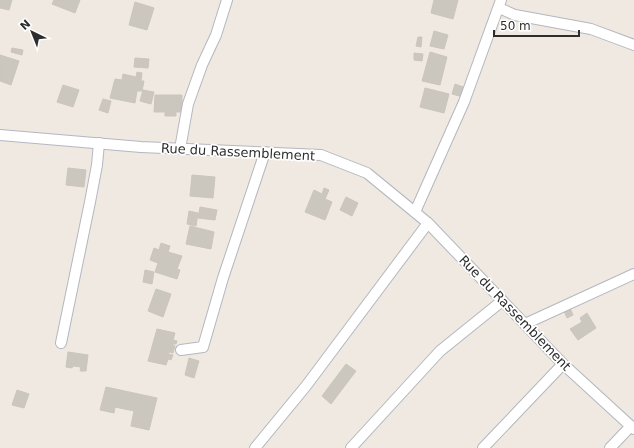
<svg xmlns="http://www.w3.org/2000/svg" width="634" height="448" font-family="'DejaVu Sans',sans-serif">
<style>
.building{fill:#cbc7bf;stroke:#cbc5ba}
.lines{fill:none;stroke-linecap:round;stroke-linejoin:round}
.street-casing{stroke:#b4b7c1;stroke-width:12}
.street{stroke:#fff;stroke-width:10}
.labels{text-anchor:middle;dominant-baseline:central;stroke-width:3.5;stroke-linejoin:round;paint-order:stroke}
.street-label{font-size:13px;fill:#2e2e2e;stroke:#fff}
</style>
<rect width="100%" height="100%" fill="#efe9e1"/>
<g class="building">
<polygon points="0,0 12,0 9,10 0,8"/>
<polygon points="54,0 80,0 75,13 52,4"/>
<polygon points="434,0 458,0 453,19 431,13"/>
<polygon points="135,2 154,8 147,30 129,25"/>
<polygon points="434,31 448,35 444,49 430,46"/>
<polygon points="418,37 422,37 421,47 416,46"/>
<polygon points="12,48 23,50 22,55 11,52"/>
<polygon points="430,52 447,57 440,85 422,81"/>
<polygon points="414,53 423,54 422,61 414,60"/>
<polygon points="0,55 19,61 11,85 0,81"/>
<polygon points="135,58 149,59 148,68 134,67"/>
<polygon points="137,72 142,73 141,81 144,81 142,91 137,91 135,103 110,98 115,79 122,80 123,74 136,77"/>
<polygon points="455,84 466,88 463,97 452,94"/>
<polygon points="63,85 79,90 73,107 57,102"/>
<polygon points="425,88 449,94 444,113 420,107"/>
<polygon points="143,90 154,92 151,104 140,101"/>
<polygon points="155,95 182,95 182,112 176,112 176,116 165,116 165,112 154,112"/>
<polygon points="103,99 111,101 108,113 99,110"/>
<polygon points="68,168 86,170 84,187 66,185"/>
<polygon points="192,175 215,177 213,198 190,196"/>
<polygon points="324,188 329,190 325,199 332,202 325,220 305,212 314,190 322,194"/>
<polygon points="346,197 358,203 352,216 340,210"/>
<polygon points="200,207 217,210 215,220 198,218"/>
<polygon points="189,211 198,213 196,226 187,224"/>
<polygon points="190,226 214,232 211,249 186,244"/>
<polygon points="161,243 170,246 168,252 182,256 177,269 180,270 177,279 155,272 158,263 150,260 154,248 159,250"/>
<polygon points="145,270 154,272 152,284 143,282"/>
<polygon points="156,289 171,294 163,317 148,311"/>
<polygon points="570,308 573,315 567,318 564,311"/>
<polygon points="587,313 596,328 578,340 570,329 582,322 580,318"/>
<polygon points="157,329 175,333 173,340 177,341 176,344 173,344 172,345 175,346 173,353 169,352 168,354 173,355 171,360 168,359 166,365 148,361"/>
<polygon points="68,352 88,355 86,371 80,371 81,367 73,366 72,368 66,367"/>
<polygon points="189,358 199,361 194,378 185,375"/>
<polygon points="346,364 356,371 331,404 322,396"/>
<polygon points="106,387 157,398 149,430 131,426 134,411 115,407 114,413 100,410"/>
<polygon points="17,390 29,394 24,408 12,405"/>
</g>
<g class="lines">
<defs>
<g id="street">
<polyline points="499,8 515,15 591,29 634,45"/>
<polyline points="0,135 141,147 321,155 367,173 428,223 563,364 634,429"/>
<polyline points="180,149 188,104 202,65 216,35 227,0"/>
<polyline points="415,212 464,102 501,0"/>
<polyline points="525,324 634,274"/>
<polyline points="61,343 90,202 97,165 99,143"/>
<polyline points="181,350 203,347 223,278 265,152"/>
<polyline points="255,448 306,386 428,223"/>
<polyline points="351,448 440,351 502,301"/>
<polyline points="483,448 563,364"/>
<polyline points="610,448 631,426"/>
</g>
</defs>
<use href="#street" class="street-casing"/>
<use href="#street" class="street"/>
</g>
<g class="labels">
<g class="street-label">
<text transform="translate(238 152) rotate(3)">Rue du Rassemblement</text>
<text transform="translate(515 313) rotate(46)">Rue du Rassemblement</text>
</g>
</g>
<g transform="translate(32 32) rotate(317)" stroke="#ffffff" stroke-width="3" paint-order="stroke">
<path d="M0-3L7 15L0 10L-7 15Z" fill="#2e2e2e"/>
<text y="-6" font-size="11" font-weight="bold" text-anchor="middle" fill="#2e2e2e">N</text>
</g>
<path d="M494 30v6h85v-6" fill="none" stroke="#2e2e2e" stroke-width="2"/>
<text x="500" y="30" font-size="12" fill="#2e2e2e" stroke="#ffffff" stroke-width="3" paint-order="stroke">50 m</text>
</svg>
